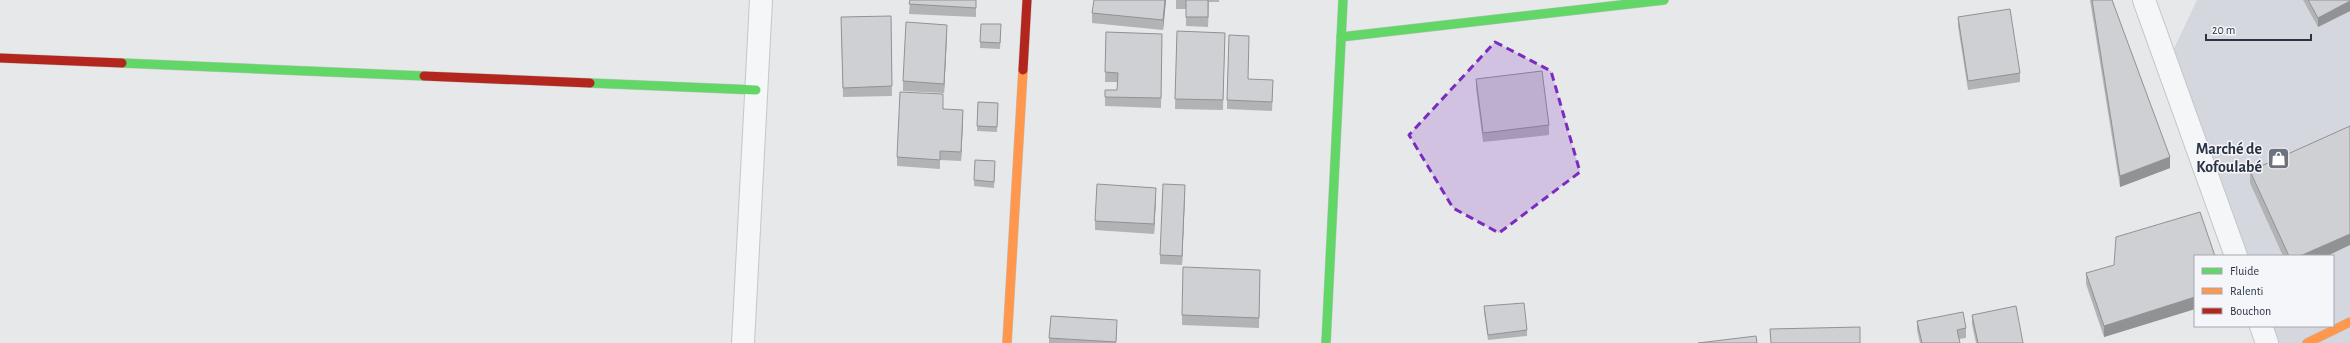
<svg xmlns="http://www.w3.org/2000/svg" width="2350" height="343" font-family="'Alegreya Sans',sans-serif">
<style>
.built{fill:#d4d7dd}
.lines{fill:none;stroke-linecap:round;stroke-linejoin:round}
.street-casing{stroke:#c4c6c8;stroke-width:24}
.fast-casing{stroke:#c4c6c8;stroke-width:10}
.slow-casing{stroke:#c4c6c8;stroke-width:10}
.jam-casing{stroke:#c4c6c8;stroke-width:10}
.street{stroke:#f5f6f7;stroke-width:22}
.fast{stroke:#63d668;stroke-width:9}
.slow{stroke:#ff974d;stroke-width:9}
.jam{stroke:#b3261e;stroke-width:9}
.wall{fill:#b1b3b5}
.shaded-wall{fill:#909294}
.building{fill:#ced0d3;stroke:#909294}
.marked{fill:#7b2cbf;fill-opacity:0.2;stroke:#7b2cbf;stroke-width:3;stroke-dasharray:8 5;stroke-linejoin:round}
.labels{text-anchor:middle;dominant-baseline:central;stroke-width:3;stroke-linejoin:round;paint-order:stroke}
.poi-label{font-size:16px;font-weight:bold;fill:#2b3445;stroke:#f4f6f9;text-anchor:end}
</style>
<rect width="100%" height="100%" fill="#e6e8ea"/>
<polygon class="built" points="2197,0 2350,0 2350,343 2273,343 2267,326 2333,326 2333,256 2241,256 2169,59"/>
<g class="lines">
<defs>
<g id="street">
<polyline points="2144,0 2236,256"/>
<polyline points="2261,326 2267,343"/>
<polyline points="743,343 761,0"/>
</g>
<g id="fast">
<polyline points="1341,37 1664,0"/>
<polyline points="122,63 424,76"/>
<polyline points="590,83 756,90"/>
<polyline points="1326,343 1343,0"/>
</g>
<g id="slow">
<polyline points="1007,343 1023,70"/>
<polyline points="2307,343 2350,322"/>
</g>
<g id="jam">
<polyline points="0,58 122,63"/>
<polyline points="1023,70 1027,0"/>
<polyline points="424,76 590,83"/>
</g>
</defs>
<use href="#street" class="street-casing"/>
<use href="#fast" class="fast-casing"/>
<use href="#slow" class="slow-casing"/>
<use href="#jam" class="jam-casing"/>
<use href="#street" class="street"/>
<use href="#fast" class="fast"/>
<use href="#slow" class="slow"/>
<use href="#jam" class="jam"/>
</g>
<g class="wall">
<polygon points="910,0 976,0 976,17 909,14"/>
<polygon points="1166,0 1163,30 1092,23 1092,13"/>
<polygon points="1176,0 1219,0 1219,2 1209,2 1208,27 1186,26 1186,9 1176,9"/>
<polygon points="2090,0 2112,0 2170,168 2120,187"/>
<polygon points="2303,0 2350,0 2350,11 2318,27"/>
<polygon points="891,16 892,96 843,97 841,27"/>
<polygon points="1958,17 2020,73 2020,82 1968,90 1958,26"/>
<polygon points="1001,30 1000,49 980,48 980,42"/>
<polygon points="1177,31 1225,33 1223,110 1175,109"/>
<polygon points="1106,32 1162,34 1161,108 1105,106 1105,90 1117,90 1118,82 1105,82"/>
<polygon points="947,34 944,93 903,91 903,81"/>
<polygon points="1248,79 1273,89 1272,111 1227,109 1227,100"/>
<polygon points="1476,79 1549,125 1549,135 1483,142 1476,88"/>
<polygon points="978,102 998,103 997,132 977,131"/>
<polygon points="943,109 963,119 961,161 940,160 940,169 897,166 897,157"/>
<polygon points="995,161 994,188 974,186 974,180"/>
<polygon points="2250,171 2327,256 2283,256 2250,183"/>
<polygon points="1185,194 1182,265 1160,264 1160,255"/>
<polygon points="1156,197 1154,234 1095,230 1095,221"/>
<polygon points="2195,256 2195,309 2104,337 2086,284 2086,273"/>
<polygon points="1260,270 1259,328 1182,325 1182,315"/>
<polygon points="1484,306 1527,330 1527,336 1488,340 1484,312"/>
<polygon points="1972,315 2023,343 1976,343 1972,324"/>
<polygon points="1917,321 1966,328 1966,338 1959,339 1960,343 1920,343 1917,330"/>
<polygon points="1117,329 1116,343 1049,343 1049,338"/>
</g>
<g class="shaded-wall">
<polygon points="1165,0 1166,0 1163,30 1163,20"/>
<polygon points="2350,1 2350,11 2318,27 2318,18"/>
<polygon points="947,25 947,34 944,93 944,84"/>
<polygon points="963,110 963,119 961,161 961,152"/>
<polygon points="2170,157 2170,168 2120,187 2120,176"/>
<polygon points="1185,185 1185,194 1182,265 1182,256"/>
<polygon points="1156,188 1156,197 1154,234 1154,224"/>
<polygon points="2350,234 2350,245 2327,256 2300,256"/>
<polygon points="2195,297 2195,309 2104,337 2104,326"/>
</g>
<g class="building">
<polygon points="910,0 976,0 976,8 909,4"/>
<polygon points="1094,0 1165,0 1163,20 1092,13"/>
<rect x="1186" y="0" width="22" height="17"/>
<polygon points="2092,0 2112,0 2170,157 2120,176"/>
<polygon points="2308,0 2350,0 2350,1 2318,18"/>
<polygon points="2010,9 2020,73 1968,81 1958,17"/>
<polygon points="891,16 892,86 843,88 841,17"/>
<polygon points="906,22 947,25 944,84 903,81"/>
<polygon points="981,24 1001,24 1000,43 980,42"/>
<polygon points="1177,31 1225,33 1223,100 1175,99"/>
<polygon points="1106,32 1162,34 1161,98 1105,97 1105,90 1117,90 1118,73 1105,72"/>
<polygon points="1229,35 1249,36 1248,79 1273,80 1272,102 1227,100"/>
<polygon points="1542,71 1549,125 1483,133 1476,79"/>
<polygon points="900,92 943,94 943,109 963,110 961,152 940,151 940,160 897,157"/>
<polygon points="978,102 998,103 997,127 977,126"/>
<polygon points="2350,126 2350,234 2300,256 2289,256 2250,171"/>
<polygon points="975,160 995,161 994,182 974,180"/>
<polygon points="1097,184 1156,188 1154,224 1095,221"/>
<polygon points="1163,184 1185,185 1182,256 1160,255"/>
<polygon points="2200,212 2215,256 2195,256 2195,297 2104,326 2086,273 2114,265 2116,237"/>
<polygon points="1183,267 1260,270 1259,318 1182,315"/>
<polygon points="1524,303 1527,330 1488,335 1484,306"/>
<polygon points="2016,306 2023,343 1978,343 1972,315"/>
<polygon points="1963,312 1966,328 1957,330 1960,343 1922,343 1917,321"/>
<polygon points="1051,316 1117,320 1116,342 1049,338"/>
<polygon points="1860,327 1860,343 1771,343 1770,329"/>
<polygon points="1756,336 1757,343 1698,343"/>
</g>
<path class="marked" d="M1495,42L1551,71L1580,172L1499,233L1453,208L1409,135Z"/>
<defs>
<symbol id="shop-square" viewBox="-11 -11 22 22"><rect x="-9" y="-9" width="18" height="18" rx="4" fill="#6c737f" stroke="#f4f6f9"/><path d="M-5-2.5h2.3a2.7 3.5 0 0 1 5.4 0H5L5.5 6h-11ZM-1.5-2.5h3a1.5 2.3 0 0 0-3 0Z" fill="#fff"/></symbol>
</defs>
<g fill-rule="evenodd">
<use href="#shop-square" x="2266" y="146" width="25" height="25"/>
</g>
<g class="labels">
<g class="poi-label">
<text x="2262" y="149">Marché de<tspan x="2262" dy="18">Kofoulabé</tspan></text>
</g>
</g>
<rect x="2194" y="255" width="140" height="72" fill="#f4f6f9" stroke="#a4a8b1"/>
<rect x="2202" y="268" width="20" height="6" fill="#63d668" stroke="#a4a8b1"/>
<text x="2230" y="275" font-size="12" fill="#2b3445">Fluide</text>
<rect x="2202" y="288" width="20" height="6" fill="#ff974d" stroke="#a4a8b1"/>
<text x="2230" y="295" font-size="12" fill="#2b3445">Ralenti</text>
<rect x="2202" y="308" width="20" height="6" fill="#b3261e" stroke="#a4a8b1"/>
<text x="2230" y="315" font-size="12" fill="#2b3445">Bouchon</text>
<path d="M2206 34v6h105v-6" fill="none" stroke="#2b3445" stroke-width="2"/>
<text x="2212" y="34" font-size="12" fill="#2b3445" stroke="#f4f6f9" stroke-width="3" paint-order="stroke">20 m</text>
</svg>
